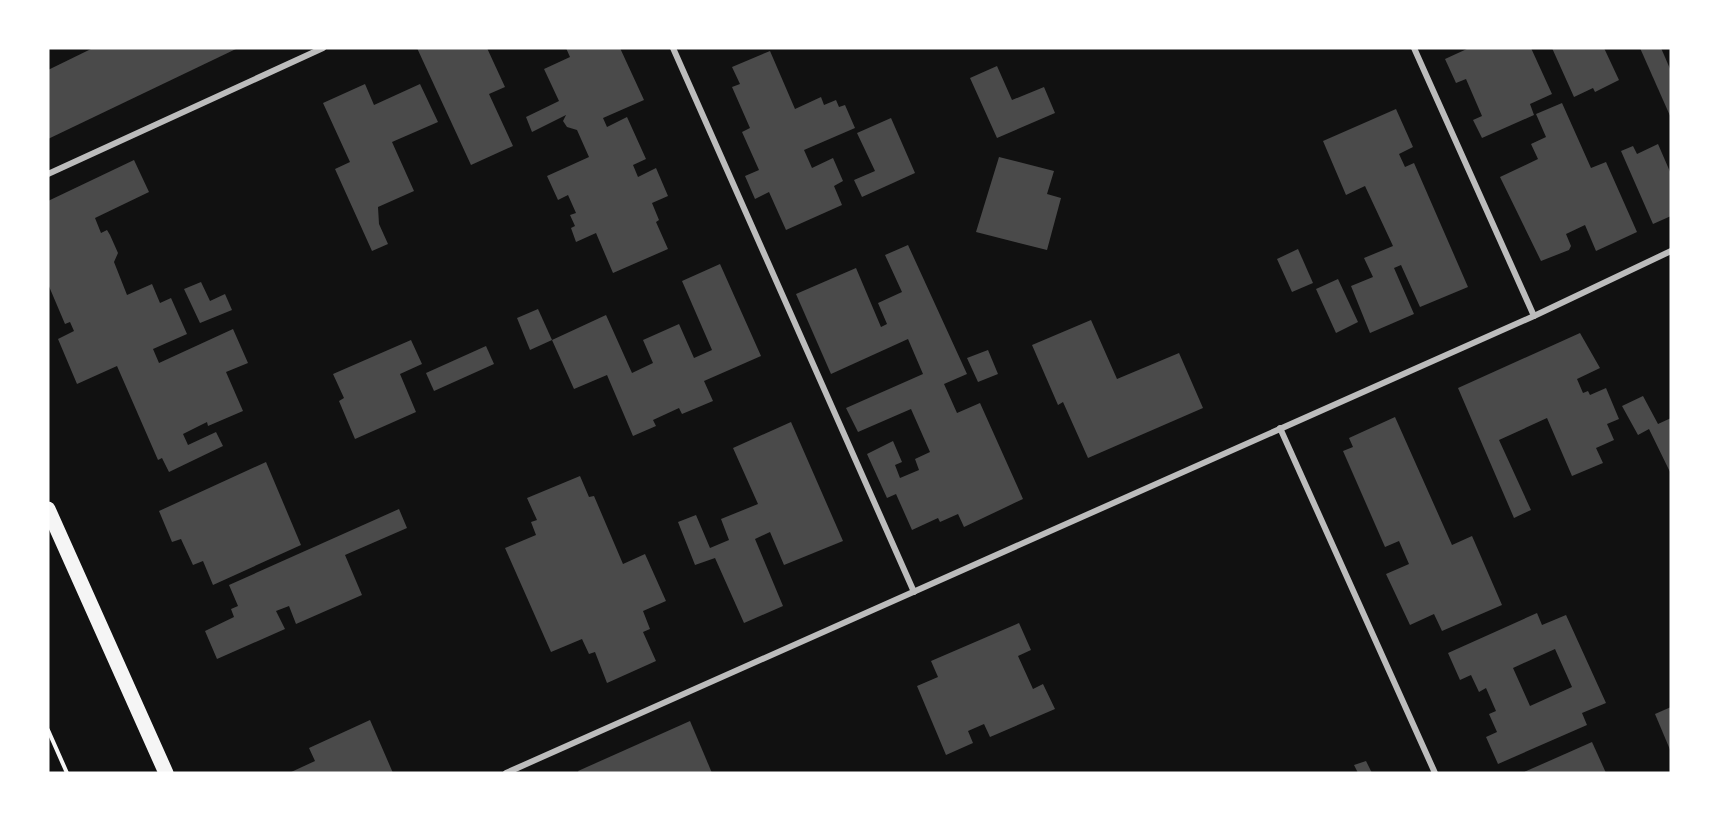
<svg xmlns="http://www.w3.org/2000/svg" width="1719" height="821" font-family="'Alegreya Sans',sans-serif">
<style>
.building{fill:#4a4a4a;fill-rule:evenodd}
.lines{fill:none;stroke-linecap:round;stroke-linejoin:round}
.path{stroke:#f5f5f5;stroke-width:4}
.minor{stroke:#bcbcbc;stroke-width:6}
.primary{stroke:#f5f5f5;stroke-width:15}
</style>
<rect width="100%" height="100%" fill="#111"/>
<g class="building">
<polygon points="93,48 238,48 48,139 48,70"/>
<polygon points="417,48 487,48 505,87 489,94 513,146 471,165"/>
<polygon points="566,48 620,48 644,100 603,118 607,127 627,117 646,159 633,165 638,177 656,168 668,196 652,203 659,220 656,222 668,249 613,273 596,233 576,242 571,228 575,226 570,215 576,213 568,195 558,200 547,176 589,157 577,130 567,127 563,121 566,115 532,132 526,117 559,101 544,69 570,57"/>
<polygon points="1469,48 1531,48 1552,94 1530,104 1534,115 1482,138 1473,120 1482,116 1466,79 1456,83 1445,59"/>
<polygon points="1552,48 1604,48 1619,80 1595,92 1593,88 1574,97"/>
<polygon points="1640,48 1661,48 1671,71 1671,118"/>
<polygon points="770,51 795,109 821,97 824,105 836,100 839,107 845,105 855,128 804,150 812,168 833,158 843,181 834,186 842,205 786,230 769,192 755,199 745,176 759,170 742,132 750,128 732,87 740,84 732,67"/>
<polygon points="997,66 1012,100 1044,87 1055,113 997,138 970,78"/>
<polygon points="365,84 374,105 420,84 438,122 392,142 414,191 378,207 379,224 388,244 372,251 335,169 350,162 323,103"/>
<polygon points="1562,103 1591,168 1606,162 1637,232 1596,251 1585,225 1566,234 1571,246 1569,250 1541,261 1500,177 1538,159 1531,144 1546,137 1536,114"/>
<polygon points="1396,109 1413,147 1399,154 1405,167 1414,163 1468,287 1420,307 1401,265 1394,268 1414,314 1370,333 1351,286 1373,277 1364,258 1393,246 1365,186 1346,195 1323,141"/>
<polygon points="891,118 915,173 862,197 854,180 875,171 857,133"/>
<polygon points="1658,144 1671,174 1671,216 1653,224 1621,151 1633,146 1637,154"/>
<polygon points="999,157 1054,171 1047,194 1061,198 1047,250 976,232"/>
<polygon points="134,160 149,192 95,218 101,233 107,230 110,235 118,253 114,262 127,295 152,284 160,303 171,298 187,334 153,349 159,363 233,329 248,363 226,372 243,411 208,426 207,422 183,434 188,445 216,432 223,446 169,472 162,458 158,460 117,366 77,384 58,339 74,331 70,322 65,324 48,284 48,201"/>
<polygon points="908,245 967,374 944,384 957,413 980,403 1023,499 964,527 958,514 940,522 938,518 912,530 896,494 887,498 867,454 893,441 902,462 895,465 900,478 919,470 915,459 930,452 911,409 858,432 846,408 923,374 908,339 831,374 796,294 856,268 881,327 887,324 878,303 902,292 885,255"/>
<polygon points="1298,249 1313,283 1292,292 1277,259"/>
<polygon points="720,264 761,356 704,381 713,401 682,414 679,408 653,420 656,426 633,436 607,375 574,389 552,340 606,315 632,373 653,363 643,340 679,324 694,358 712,350 682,281"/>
<polygon points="1338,279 1358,322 1336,333 1316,289"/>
<polygon points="201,282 210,301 225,294 232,310 200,323 184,289"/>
<polygon points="538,309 552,340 530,350 517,318"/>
<polygon points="1091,320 1117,379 1179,353 1203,408 1088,458 1063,402 1058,405 1032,345"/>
<polygon points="1580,333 1600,368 1577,379 1583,393 1588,391 1590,395 1606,388 1619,419 1607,424 1614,440 1596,448 1603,463 1572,476 1547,418 1499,440 1531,510 1514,518 1458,388"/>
<polygon points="411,340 422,364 400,374 416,412 355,439 339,401 344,398 333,374"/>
<polygon points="486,346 494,364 434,391 426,373"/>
<polygon points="988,350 998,374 978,382 967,358"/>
<polygon points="1643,396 1658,424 1671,418 1671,474 1649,429 1638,435 1622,406"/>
<polygon points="1395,417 1452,545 1472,536 1502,605 1442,631 1434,614 1410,625 1386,574 1409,564 1399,541 1385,547 1343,451 1353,447 1349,438"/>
<polygon points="791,422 843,541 784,565 770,532 755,539 783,606 744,623 715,558 695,565 678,522 696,515 710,548 729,540 721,519 758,504 733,448"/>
<polygon points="266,462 301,545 213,585 203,561 193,565 181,539 172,542 159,511"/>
<polygon points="580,476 589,497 594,496 623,564 645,554 666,601 643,611 650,629 643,632 656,661 607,683 595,652 589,654 582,639 551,652 505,548 536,535 531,522 537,520 527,498"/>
<polygon points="399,509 407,528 345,555 362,595 296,624 289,606 276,611 285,629 217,659 205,631 234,617 231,609 238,606 229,585"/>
<path d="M1537,613L1542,625L1566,615L1606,703L1582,713L1587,725L1498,764L1486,737L1497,732L1489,714L1496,711L1486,688L1479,692L1471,675L1460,680L1448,653ZM1555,649L1572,687L1530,706L1513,668Z"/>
<polygon points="1019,623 1031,650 1018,656 1033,689 1043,684 1055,709 990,737 984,724 968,731 973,743 946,755 917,686 938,677 931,661"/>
<polygon points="1671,707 1671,752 1655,714"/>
<polygon points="370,720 393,773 289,773 315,761 309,748"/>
<polygon points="690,721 712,773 579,773 578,771"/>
<polygon points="1592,742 1606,773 1522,773"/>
<polygon points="1366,761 1372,773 1358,773 1354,765"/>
</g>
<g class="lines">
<polyline class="path" points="48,730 67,773"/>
<g class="minor">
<polyline points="673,48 914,592"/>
<polyline points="1414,48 1534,316"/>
<polyline points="48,174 323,48"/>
<polyline points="1280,428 1435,773"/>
<polyline points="506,773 1534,316 1671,251"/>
</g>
<polyline class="primary" points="48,509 166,773"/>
</g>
<rect width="1719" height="821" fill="none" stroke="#ffffff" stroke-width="99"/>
</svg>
